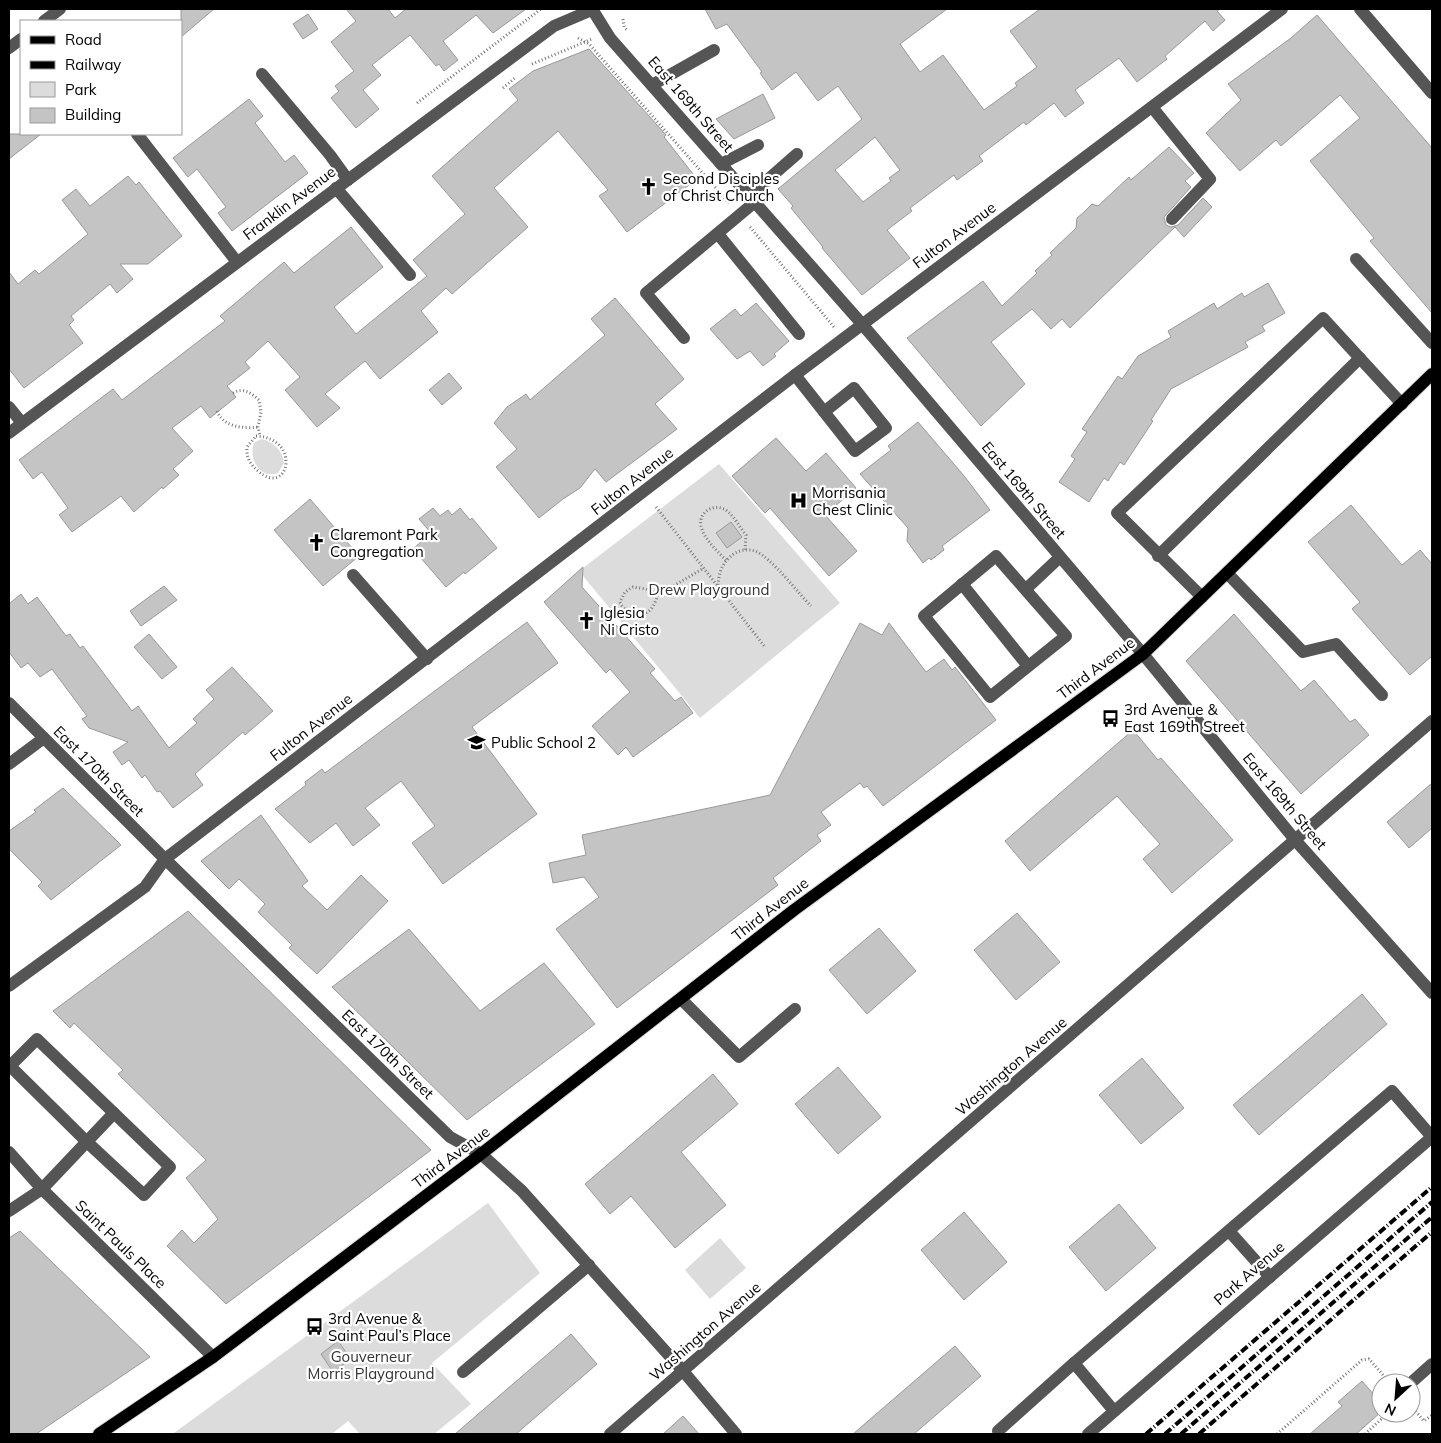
<svg xmlns="http://www.w3.org/2000/svg" width="1441" height="1443" font-family="Mulish,sans-serif">
<style>
.green{fill:#dcdcdc}
.building{fill:#c4c4c4;stroke:#999;fill-rule:evenodd}
.lines{fill:none;stroke-linecap:round;stroke-linejoin:round}
.major-casing{stroke:#dbdbdb;stroke-width:14}
.path{stroke:#777;stroke-width:3;stroke-dasharray:1 2.5;stroke-linecap:butt}
.minor{stroke:#555;stroke-width:12}
.major{stroke:#000;stroke-width:12}
.rail{stroke:#000;stroke-width:4;stroke-dasharray:8 2.5 1 2.5;stroke-linecap:butt}
.labels{text-anchor:middle;dominant-baseline:central;stroke-width:4.5;stroke-linejoin:round;paint-order:stroke}
.street-label{font-size:15px;fill:#000;stroke:#fff}
.poi-label{font-size:15px;fill:#000;stroke:#fff;text-anchor:start}
.park-label{font-size:15px;fill:#333;stroke:#fff}
</style>
<rect width="100%" height="100%" fill="#fff"/>
<g class="green">
<path d="M261,439C274,442 282,450 284,463L278,473C260,480 248,458 254,443Z"/>
<polygon points="719,464 840,603 700,718 579,571"/>
<polygon points="488,1203 540,1273 432,1363 471,1404 434,1434 360,1434 348,1421 332,1434 176,1434 174,1433"/>
<polygon points="720,1238 746,1268 710,1299 685,1270"/>
</g>
<g class="building">
<polygon points="181,9 214,9 181,37"/>
<polygon points="346,9 388,9 395,18 406,9 526,9 493,33 476,15 443,41 458,60 444,71 439,64 436,66 410,35 372,65 381,75 363,90 379,109 356,128 331,98 339,91 335,86 354,71 331,42 356,21"/>
<path d="M705,9H947L900,44L920,72L943,55L984,110L1017,86L1015,83L1037,67L1010,31L1040,9H1220L1217,11L1225,20L1213,31L1205,21L1165,56L1167,59L1137,82L1119,58L1075,90L1084,103L1065,117L1054,103L1026,125L1024,122L979,156L983,161L957,180L954,175L910,208L912,211L887,230L910,258L862,295L822,248L823,247L791,208L793,206L778,189L862,119L838,86L818,101L796,72L772,90L760,73L762,72L727,24L716,29ZM875,137L900,170L889,178L891,181L863,202L835,170Z"/>
<polygon points="308,14 318,29 303,39 293,24"/>
<polygon points="1317,15 1432,148 1432,313 1370,241 1374,238 1310,161 1360,118 1340,95 1281,146 1276,140 1240,171 1206,133 1241,100 1228,84 1291,38"/>
<polygon points="589,49 666,135 664,137 697,179 627,232 599,196 608,190 558,131 494,188 528,227 452,294 446,288 421,311 438,332 380,379 365,361 325,394 340,408 317,427 285,390 300,377 268,341 245,362 250,368 227,386 236,397 210,418 201,406 172,428 193,451 173,469 179,475 163,489 162,487 134,512 121,496 72,532 59,515 68,508 42,472 33,479 19,460 113,389 122,400 225,321 220,316 284,262 294,273 351,227 383,267 334,307 356,334 427,276 413,260 465,214 432,176 518,100 509,89 533,71"/>
<polygon points="763,94 775,118 734,139 716,119"/>
<polygon points="249,99 263,116 255,123 285,162 294,155 308,173 232,231 218,213 226,207 197,169 188,177 173,158"/>
<polygon points="9,134 41,134 9,159"/>
<polygon points="1169,147 1194,173 1185,181 1191,187 1164,217 1166,225 1171,227 1178,225 1203,198 1212,207 1184,237 1175,227 1070,328 1062,319 1051,329 1032,309 991,342 1025,384 981,426 907,338 983,281 1002,306 1037,273 1035,271 1052,255 1050,253 1076,228 1077,218 1084,212 1092,204 1098,206 1129,177 1131,180"/>
<polygon points="128,176 136,185 139,182 182,236 148,264 120,264 133,279 117,293 110,284 71,316 74,320 69,325 83,343 24,388 9,369 9,272 18,284 35,270 39,274 88,234 62,200 76,189 90,206"/>
<polygon points="1268,283 1285,313 1262,326 1265,331 1245,342 1248,347 1171,389 1151,420 1153,421 1124,465 1120,462 1108,481 1104,478 1089,502 1059,482 1075,459 1071,456 1087,432 1082,429 1118,376 1122,379 1138,356 1171,337 1168,331 1214,303 1217,309 1242,293 1244,297"/>
<polygon points="615,298 684,379 655,404 677,429 606,482 595,469 580,488 563,499 539,518 496,467 517,449 494,423 507,407 526,394 530,400 605,335 591,319"/>
<polygon points="756,303 789,341 774,354 776,356 763,366 750,351 737,359 710,329 735,309 741,316"/>
<polygon points="449,373 462,388 442,405 429,390"/>
<polygon points="918,422 965,477 990,510 942,546 944,550 931,560 929,558 923,563 907,541 908,528 860,474 891,450 888,446"/>
<polygon points="776,438 806,471 826,453 856,488 825,515 857,551 829,576 770,508 765,513 732,476"/>
<polygon points="310,499 359,556 323,586 274,530"/>
<polygon points="1351,505 1402,565 1420,550 1432,564 1432,656 1410,675 1352,609 1360,602 1308,542"/>
<polygon points="433,508 440,516 448,510 452,515 460,508 470,520 472,518 497,548 465,574 464,572 446,587 413,549 431,533 419,519"/>
<polygon points="731,522 742,537 727,548 716,533"/>
<polygon points="583,567 582,587 655,669 650,673 675,701 681,697 693,713 633,757 626,747 618,755 592,726 630,692 610,669 606,673 544,602"/>
<polygon points="164,586 177,600 141,626 130,611"/>
<polygon points="21,594 28,604 37,597 66,636 70,634 80,648 83,646 132,711 138,706 169,748 197,723 193,719 214,699 206,690 232,667 273,711 245,735 243,732 195,774 203,785 173,808 160,791 157,792 145,775 142,778 129,760 122,765 113,752 128,742 89,728 82,719 87,716 52,669 40,677 28,663 21,668 9,652 9,604"/>
<polygon points="1234,614 1301,691 1314,680 1350,722 1355,719 1369,735 1301,794 1186,661"/>
<polygon points="527,622 558,663 472,727 537,814 443,884 412,843 435,826 401,781 365,808 380,825 353,846 336,823 310,843 275,809 306,785 305,782 322,769 325,773"/>
<polygon points="860,623 882,635 889,623 926,672 944,659 952,670 955,667 996,720 883,806 867,786 864,788 860,783 821,812 831,825 817,835 821,841 773,878 778,885 617,1008 556,929 599,897 584,877 553,883 549,863 586,855 582,835 770,795"/>
<polygon points="149,634 177,667 162,679 134,647"/>
<polygon points="1133,730 1158,760 1161,758 1233,840 1172,893 1143,859 1160,844 1117,796 1030,871 1005,841"/>
<polygon points="1432,783 1432,828 1409,848 1387,822"/>
<polygon points="63,788 121,845 51,900 38,886 42,882 9,849 9,831 36,812 34,810"/>
<polygon points="261,815 308,881 302,886 327,910 361,875 388,901 317,974 289,948 292,945 258,912 265,904 239,879 229,889 201,861"/>
<polygon points="188,911 431,1150 226,1304 167,1246 182,1230 194,1243 218,1219 186,1178 206,1160 118,1074 123,1070 74,1023 70,1028 53,1011"/>
<polygon points="1017,913 1060,962 1016,1000 974,950"/>
<polygon points="879,928 916,971 867,1014 829,970"/>
<polygon points="409,929 480,1011 544,963 595,1024 467,1120 332,987"/>
<polygon points="1362,994 1387,1024 1259,1135 1233,1105"/>
<polygon points="1142,1058 1184,1108 1141,1144 1099,1095"/>
<polygon points="838,1067 881,1117 838,1154 795,1104"/>
<polygon points="713,1074 738,1104 681,1152 726,1205 675,1248 631,1196 610,1214 585,1184"/>
<polygon points="1119,1204 1156,1248 1106,1291 1069,1247"/>
<polygon points="964,1212 1007,1262 964,1300 921,1250"/>
<polygon points="20,1231 150,1357 36,1434 9,1434 9,1238"/>
<polygon points="571,1334 597,1364 516,1434 455,1434"/>
<polygon points="338,1341 351,1359 333,1372 321,1354"/>
<polygon points="955,1346 981,1376 914,1434 853,1434"/>
<polygon points="1362,1381 1381,1403 1381,1412 1356,1434 1310,1434 1342,1406 1338,1402"/>
<polygon points="683,1416 699,1434 663,1434"/>
</g>
<g class="lines">
<defs>
<polyline id="major" points="99,1434 213,1357 481,1154 794,910 1143,654 1432,374"/>
</defs>
<use href="#major" class="major-casing"/>
<g class="path">
<polyline points="623,19 624,27 628,31"/>
<polyline points="578,38 589,44 729,203"/>
<polyline points="532,64 592,39"/>
<polyline points="503,88 516,77"/>
<polyline points="417,103 541,9"/>
<polyline points="750,227 834,327"/>
<path d="M233,393C243,387 251,393 259,400L261,412L258,427L260,436"/>
<path d="M217,411C223,427 244,429 258,427"/>
<path d="M256,436C302,438 289,498 258,471C250,464 246,457 247,447Z"/>
<polyline points="656,507 765,647"/>
<path d="M726,560C717,551 704,539 701,526C698,511 716,502 727,511C735,517 740,528 746,535L745,550"/>
<path d="M718,585C719,574 721,565 730,557C736,551 746,548 755,551C771,557 798,593 811,606"/>
<path d="M658,595C656,600 654,606 650,610C640,620 624,613 620,602L625,592L633,587L646,589L658,595L704,568"/>
<polyline points="1411,1406 1424,1421 1432,1415"/>
<polyline points="1277,1434 1362,1360 1369,1359 1390,1383"/>
<polyline points="1365,1434 1388,1413"/>
</g>
<g class="minor">
<polyline points="592,9 610,38 862,324 1143,654 1296,841 1432,993"/>
<polyline points="1360,9 1432,93"/>
<polyline points="44,21 60,9"/>
<polyline points="9,48 21,39"/>
<polyline points="262,74 330,155 348,180"/>
<polyline points="652,85 714,50"/>
<polyline points="1152,107 1210,179 1172,219"/>
<polyline points="137,134 237,262"/>
<polyline points="721,164 758,145"/>
<polyline points="336,188 410,275"/>
<polyline points="749,196 797,154"/>
<polyline points="718,234 799,334"/>
<polyline points="1356,259 1432,343"/>
<polyline points="684,338 646,293 755,202"/>
<polyline points="795,375 855,451 886,428 854,388 824,412"/>
<polyline points="9,407 22,423"/>
<polyline points="9,433 554,26 594,9"/>
<polygon points="996,556 1066,636 990,697 924,616"/>
<polyline points="1158,556 1360,358"/>
<polyline points="1227,573 1303,652 1336,644 1382,695"/>
<polyline points="353,575 427,659"/>
<polyline points="962,584 1028,666"/>
<polyline points="1026,589 1060,557"/>
<polyline points="1202,597 1117,513 1323,318 1402,404"/>
<polyline points="9,703 165,859 450,1137 481,1154 522,1191 683,1371 736,1434"/>
<polyline points="9,764 44,738"/>
<polyline points="9,986 145,887 165,859 795,375 1282,9"/>
<polyline points="681,999 739,1057 795,1009"/>
<polygon points="37,1039 170,1167 144,1195 87,1142 10,1066"/>
<polyline points="9,1152 42,1189 213,1357"/>
<polyline points="9,1211 42,1189 114,1113"/>
<polyline points="1229,1231 1270,1277"/>
<polyline points="463,1372 589,1265"/>
<polyline points="1413,1381 1432,1364"/>
<polyline points="1114,1411 1074,1363 1392,1091 1432,1137"/>
<polyline points="998,1431 1074,1363"/>
<polyline points="610,1434 1432,721"/>
<polyline points="1088,1434 1432,1137"/>
</g>
<use href="#major" class="major"/>
<g class="rail">
<polyline points="1146,1434 1432,1187"/>
<polyline points="1165,1434 1432,1202"/>
<polyline points="1181,1434 1432,1217"/>
<polyline points="1199,1434 1432,1232"/>
</g>
</g>
<defs>
<symbol id="church-bare" viewBox="-9 -9 18 18"><path d="M-1.2-6h2.4v3.5h3.3v2.4h-3.3V6h-2.4V-.1h-3.3v-2.4h3.3Z" fill="#000" stroke="#fff" stroke-width="2.5" paint-order="stroke"/></symbol>
<symbol id="hospital-bare" viewBox="-9 -9 18 18"><path d="M-5-5h3v3.5h4V-5h3V5h-3V1.5h-4V5h-3Z" fill="#000" stroke="#fff" stroke-width="2.5" paint-order="stroke"/></symbol>
<symbol id="bus-bare" viewBox="-9 -9 18 18"><path d="M-5-6H5V4H4V6H2V4H-2V6H-4V4H-5ZM-3.5-4V0h7V-4ZM-3.5 1.2v1.5H-2V1.2ZM2 1.2v1.5H3.5V1.2Z" fill="#000" stroke="#fff" stroke-width="2.5" paint-order="stroke"/></symbol>
<symbol id="school-bare" viewBox="-9 -9 18 18"><path d="M0-5L7-2L0 1L-7-2ZM-4 1L0 2.5L4 1V4Q0 6-4 4Z" fill="#000" stroke="#fff" stroke-width="2.5" paint-order="stroke"/></symbol>
</defs>
<g fill-rule="evenodd">
<use href="#church-bare" x="636" y="174" width="25" height="25"/>
<use href="#hospital-bare" x="786" y="488" width="25" height="25"/>
<use href="#church-bare" x="304" y="530" width="25" height="25"/>
<use href="#church-bare" x="574" y="608" width="25" height="25"/>
<use href="#bus-bare" x="1098" y="706" width="25" height="25"/>
<use href="#school-bare" x="464" y="730" width="25" height="25"/>
<use href="#bus-bare" x="302" y="1314" width="25" height="25"/>
</g>
<g class="labels">
<g class="street-label">
<text transform="translate(691 104) rotate(49)">East 169th Street</text>
<text transform="translate(289 203) rotate(-37)">Franklin Avenue</text>
<text transform="translate(954 235) rotate(-37)">Fulton Avenue</text>
<text transform="translate(632 481) rotate(-38)">Fulton Avenue</text>
<text transform="translate(1024 490) rotate(50)">East 169th Street</text>
<text transform="translate(1096 668) rotate(-37)">Third Avenue</text>
<text transform="translate(311 727) rotate(-38)">Fulton Avenue</text>
<text transform="translate(99 771) rotate(45)">East 170th Street</text>
<text transform="translate(1285 801) rotate(50)">East 169th Street</text>
<text transform="translate(770 909) rotate(-38)">Third Avenue</text>
<text transform="translate(388 1054) rotate(44)">East 170th Street</text>
<text transform="translate(1011 1066) rotate(-41)">Washington Avenue</text>
<text transform="translate(451 1157) rotate(-37)">Third Avenue</text>
<text transform="translate(121 1244) rotate(44)">Saint Pauls Place</text>
<text transform="translate(1249 1273) rotate(-41)">Park Avenue</text>
<text transform="translate(705 1331) rotate(-41)">Washington Avenue</text>
</g>
<g class="poi-label">
<text x="663" y="178">Second Disciples<tspan x="663" dy="17">of Christ Church</tspan></text>
<text x="812" y="492">Morrisania<tspan x="812" dy="17">Chest Clinic</tspan></text>
<text x="330" y="534">Claremont Park<tspan x="330" dy="17">Congregation</tspan></text>
<text x="600" y="612">Iglesia<tspan x="600" dy="17">Ni Cristo</tspan></text>
<text x="1124" y="709">3rd Avenue &amp;<tspan x="1124" dy="17">East 169th Street</tspan></text>
<text x="491" y="742">Public School 2</text>
<text x="328" y="1318">3rd Avenue &amp;<tspan x="328" dy="17">Saint Paul’s Place</tspan></text>
</g>
<g class="park-label">
<text x="709" y="589">Drew Playground</text>
<text x="371" y="1356">Gouverneur<tspan x="371" dy="17">Morris Playground</tspan></text>
</g>
</g>
<rect width="1441" height="1443" fill="none" stroke="#000000" stroke-width="20"/>
<rect x="20" y="20" width="162" height="115" fill="#ffffff" stroke="#999999"/>
<rect x="30" y="36" width="25" height="8" fill="#000000" stroke="#999999"/>
<text x="65" y="45" font-size="15" fill="#000000">Road</text>
<rect x="30" y="61" width="25" height="8" fill="#000000" stroke="#999999"/>
<text x="65" y="70" font-size="15" fill="#000000">Railway</text>
<rect x="30" y="82" width="25" height="15" fill="#dcdcdc" stroke="#999999"/>
<text x="65" y="95" font-size="15" fill="#000000">Park</text>
<rect x="30" y="108" width="25" height="15" fill="#c4c4c4" stroke="#999999"/>
<text x="65" y="120" font-size="15" fill="#000000">Building</text>
<g transform="translate(1396 1398) rotate(206)"><circle r="24" fill="#ffffff" stroke="#999999"/>
<path d="M0-4L9 19L0 12L-9 19Z" fill="#000000"/>
<text y="-8" font-size="14" font-weight="bold" text-anchor="middle" fill="#000000">N</text>
</g>
</svg>
